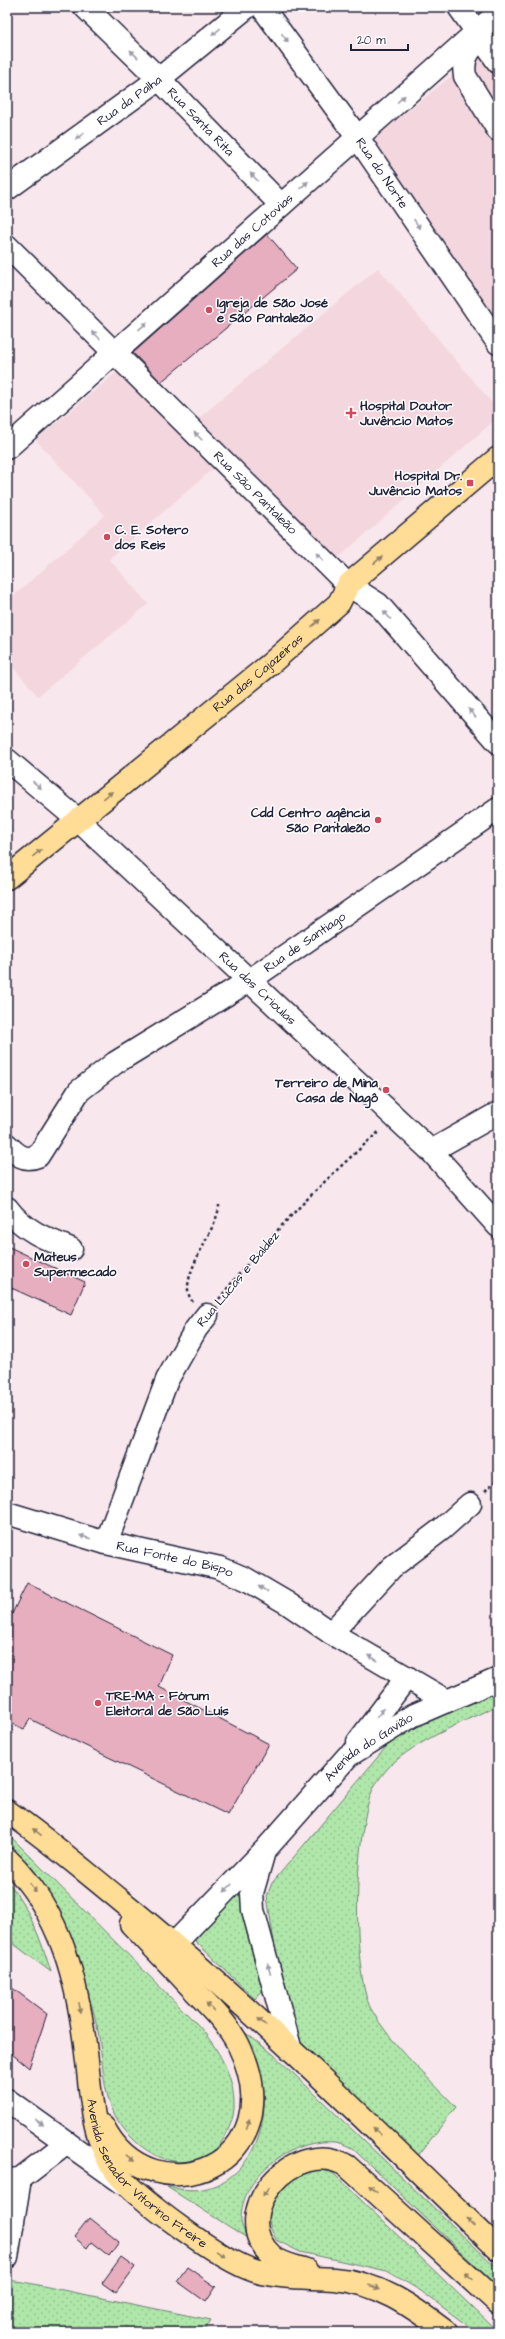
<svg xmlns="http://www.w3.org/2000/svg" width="505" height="2339" font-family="'Architects Daughter',sans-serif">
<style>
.built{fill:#f3d6de}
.green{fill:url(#green-dots);stroke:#688472}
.building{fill:#e7aebf;stroke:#22223b}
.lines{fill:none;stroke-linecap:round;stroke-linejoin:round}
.minor-casing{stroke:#22223b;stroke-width:25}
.major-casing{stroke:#22223b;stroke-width:25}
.path{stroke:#22223b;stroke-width:2.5;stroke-dasharray:3 3;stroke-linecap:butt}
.minor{stroke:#fff;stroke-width:22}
.major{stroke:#ffdd96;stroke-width:22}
.oneway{fill:#9c9ca7}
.oneway2{fill:#908068}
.poi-dot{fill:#d1495b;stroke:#fff;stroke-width:1.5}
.labels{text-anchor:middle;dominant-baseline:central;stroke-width:3;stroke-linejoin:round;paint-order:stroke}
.street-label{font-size:13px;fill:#22223b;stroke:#fff}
.poi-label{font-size:13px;font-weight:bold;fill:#22223b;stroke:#fff;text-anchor:start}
</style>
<defs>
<pattern id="green-dots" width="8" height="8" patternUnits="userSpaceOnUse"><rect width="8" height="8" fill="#afe6a9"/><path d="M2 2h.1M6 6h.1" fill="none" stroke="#96c592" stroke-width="1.8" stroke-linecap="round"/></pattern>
</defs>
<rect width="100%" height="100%" fill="#f8e7ec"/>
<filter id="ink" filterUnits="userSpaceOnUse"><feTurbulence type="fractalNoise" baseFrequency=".025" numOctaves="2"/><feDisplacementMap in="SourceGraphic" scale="8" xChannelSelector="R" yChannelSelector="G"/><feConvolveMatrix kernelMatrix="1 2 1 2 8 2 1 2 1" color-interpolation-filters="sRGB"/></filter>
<g filter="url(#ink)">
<g class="built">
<polygon points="481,52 498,75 498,326 370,142"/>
<polygon points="378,268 498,410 498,417 337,559 198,419"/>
<polygon points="123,367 217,465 109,559 148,604 38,696 7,660 7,602 105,515 36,440"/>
</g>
<g class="green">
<path d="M498,1691V1705C466,1721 415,1741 390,1766C385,1771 379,1779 375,1785C354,1822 351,1971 371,2009C392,2046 427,2076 456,2107L417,2157L297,2038L278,1969L267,1896L272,1883L387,1746L407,1731Z"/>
<path d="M7,1833L199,2026C218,2049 235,2076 234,2107C234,2115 231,2123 228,2130C210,2174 163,2168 134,2140C98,2106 106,2069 97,2026C91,1998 80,1972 69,1946C61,1924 53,1900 41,1880C33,1867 20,1854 7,1845Z"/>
<path d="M7,1881C29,1907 41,1940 51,1972L7,1939Z"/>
<polygon points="235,1895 241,1896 263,1990 255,1999 195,1941 228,1897"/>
<path d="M238,2027L273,2054L498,2269V2287L352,2148C347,2146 340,2142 335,2142C292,2138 240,2176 241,2220C241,2226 245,2232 247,2238L167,2187C178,2189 191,2191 203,2189C256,2178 274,2114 259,2068C254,2053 245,2040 238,2027Z"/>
<polygon points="317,2169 333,2173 498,2332 476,2332 421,2291 387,2271 300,2252 276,2240 271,2229 268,2216 270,2202 277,2192 302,2172"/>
<polygon points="7,2280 23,2282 211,2320 203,2332 7,2332"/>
</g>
<g class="building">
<polygon points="267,234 297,269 161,382 133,353"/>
<polygon points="7,1246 85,1282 71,1315 7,1286"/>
<polygon points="27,1583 172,1655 159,1687 269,1744 228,1815 30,1719 24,1729 7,1721 7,1624"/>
<polygon points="7,1984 47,2014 29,2068 7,2050"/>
<polygon points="89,2218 119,2242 109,2256 91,2242 87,2248 74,2237"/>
<polygon points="121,2257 135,2267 116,2293 102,2283"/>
<polygon points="187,2267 216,2287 206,2302 177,2281"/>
</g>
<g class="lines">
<defs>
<g id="minor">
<path id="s1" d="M85,7L159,79L281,205"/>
<path id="s2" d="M262,7L358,138L498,343"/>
<polyline points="459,7 498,62"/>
<path d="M479,40C468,51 462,59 465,76L498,130"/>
<path id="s3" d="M7,189L159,79L247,7"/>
<path id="s4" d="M7,246L348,585L378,604L498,742"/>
<path id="s5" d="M7,448L498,13"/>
<path id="s6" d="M7,760L78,820L431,1151L498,1226"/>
<path id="s7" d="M7,1145C16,1154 24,1162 38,1156L79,1091L115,1063L250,980L498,809"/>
<polyline points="431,1151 498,1113"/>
<path d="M7,1208C23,1230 46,1239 71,1249"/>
<path id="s8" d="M7,1513L106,1543L220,1568L246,1579L287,1603L331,1633L447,1701"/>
<polyline points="106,1543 167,1380 196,1329 207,1315"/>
<polyline points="331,1633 392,1567 442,1529 470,1504"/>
<polyline points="358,1742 407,1677"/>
<polyline points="263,1855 252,1893 253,1910 290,2047"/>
<path id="s9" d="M174,1944L265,1850L348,1756L412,1716L498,1679"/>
<polyline points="7,2100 123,2183"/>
<polyline points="7,2180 20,2179 67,2143"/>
<polyline points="7,2257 20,2179"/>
</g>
<g id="major">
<path id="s10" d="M7,878L269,665L339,603L348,585L498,458"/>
<path d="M7,1811C46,1838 82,1869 119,1899C253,2008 375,2129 498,2249"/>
<path id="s11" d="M7,1859C63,1913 79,1987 87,2061C91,2097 93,2142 116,2172C137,2199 222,2261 255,2271C281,2279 308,2277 334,2279C378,2282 412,2306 446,2332"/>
<path d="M103,2126C152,2222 298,2164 238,2044C226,2021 207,2004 190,1986C171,1965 151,1945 131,1924"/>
<path d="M306,2270C294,2266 281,2264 272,2256C224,2214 295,2134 347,2166L498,2303"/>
</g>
</defs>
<use href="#minor" class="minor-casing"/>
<use href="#major" class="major-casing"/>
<g class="path">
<path d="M219,1299C265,1240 323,1180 380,1131"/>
<path d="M193,1302C173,1281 219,1229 219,1205"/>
<polyline points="485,1491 498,1479"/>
</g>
<use href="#minor" class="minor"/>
<use href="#major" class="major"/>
</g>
<defs><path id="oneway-solid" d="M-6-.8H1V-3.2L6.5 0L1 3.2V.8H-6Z"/></defs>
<g class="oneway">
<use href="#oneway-solid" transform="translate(216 32) rotate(141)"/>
<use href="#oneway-solid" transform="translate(285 38) rotate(54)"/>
<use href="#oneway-solid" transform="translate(134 54) rotate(-136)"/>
<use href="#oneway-solid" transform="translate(401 99) rotate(-42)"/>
<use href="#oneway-solid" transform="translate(80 136) rotate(144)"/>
<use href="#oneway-solid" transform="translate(254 177) rotate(-134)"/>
<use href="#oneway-solid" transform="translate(304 185) rotate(-41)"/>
<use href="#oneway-solid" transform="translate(417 224) rotate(56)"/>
<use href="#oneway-solid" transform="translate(143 326) rotate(-41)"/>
<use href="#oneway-solid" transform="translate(96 335) rotate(-135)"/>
<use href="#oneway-solid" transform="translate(198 436) rotate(-135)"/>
<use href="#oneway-solid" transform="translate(320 557) rotate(-135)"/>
<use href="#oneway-solid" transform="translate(387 615) rotate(-131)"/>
<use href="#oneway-solid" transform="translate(472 713) rotate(-131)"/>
<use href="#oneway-solid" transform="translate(37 785) rotate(40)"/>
<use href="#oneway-solid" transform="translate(85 1537) rotate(-163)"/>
<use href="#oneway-solid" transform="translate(263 1589) rotate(-150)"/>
<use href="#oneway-solid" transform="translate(373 1658) rotate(-150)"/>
<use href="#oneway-solid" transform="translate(380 1713) rotate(-53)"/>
<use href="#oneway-solid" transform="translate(228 1888) rotate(134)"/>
<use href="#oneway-solid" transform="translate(269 1969) rotate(-105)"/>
<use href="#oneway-solid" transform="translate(39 2122) rotate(36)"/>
</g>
<g class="oneway2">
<use href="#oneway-solid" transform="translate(378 560) rotate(-40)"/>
<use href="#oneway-solid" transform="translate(316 623) rotate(-41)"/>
<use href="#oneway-solid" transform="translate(108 795) rotate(-39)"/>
<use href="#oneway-solid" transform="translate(37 853) rotate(-39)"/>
<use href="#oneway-solid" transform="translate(37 1832) rotate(-142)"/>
<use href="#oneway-solid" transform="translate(33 1888) rotate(54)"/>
<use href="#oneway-solid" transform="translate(210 2007) rotate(-134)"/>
<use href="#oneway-solid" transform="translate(80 2008) rotate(79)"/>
<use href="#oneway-solid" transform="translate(262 2022) rotate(-138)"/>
<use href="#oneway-solid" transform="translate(248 2124) rotate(-75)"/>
<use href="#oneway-solid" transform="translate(377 2131) rotate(-136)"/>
<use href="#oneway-solid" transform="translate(130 2158) rotate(37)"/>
<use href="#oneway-solid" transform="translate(373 2189) rotate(-138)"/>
<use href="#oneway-solid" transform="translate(266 2192) rotate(125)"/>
<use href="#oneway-solid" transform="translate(470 2222) rotate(-136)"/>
<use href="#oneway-solid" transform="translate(221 2254) rotate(31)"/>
<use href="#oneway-solid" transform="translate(469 2276) rotate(-138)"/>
<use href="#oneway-solid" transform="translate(374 2287) rotate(19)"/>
</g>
</g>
<g class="poi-dot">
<circle cx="209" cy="310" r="4"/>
<path d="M349 407h4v4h4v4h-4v4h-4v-4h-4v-4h4z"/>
<rect x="466" y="479" width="8" height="8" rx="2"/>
<circle cx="107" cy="537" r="4"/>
<circle cx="378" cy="820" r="4"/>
<circle cx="386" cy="1090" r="4"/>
<circle cx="26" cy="1264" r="4"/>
<circle cx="98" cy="1703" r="4"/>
</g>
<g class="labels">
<g class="street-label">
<text stroke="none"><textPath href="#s3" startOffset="151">Rua da Palha</textPath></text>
<text stroke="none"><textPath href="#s1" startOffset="163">Rua Santa Rita</textPath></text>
<text stroke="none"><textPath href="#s2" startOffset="205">Rua do Norte</textPath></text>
<text stroke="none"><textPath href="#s5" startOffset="328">Rua das Cotovias</textPath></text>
<text stroke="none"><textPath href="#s4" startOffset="350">Rua São Pantaleão</textPath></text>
<text stroke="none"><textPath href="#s10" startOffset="324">Rua das Cajazeiras</textPath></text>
<text stroke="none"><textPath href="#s7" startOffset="383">Rua de Santiago</textPath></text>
<text stroke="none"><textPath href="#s6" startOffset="339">Rua das Crioulas</textPath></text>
<text transform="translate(238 1279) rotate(-50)">Rua Lucas e Baldez</text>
<text stroke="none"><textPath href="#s8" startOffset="174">Rua Fonte do Bispo</textPath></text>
<text stroke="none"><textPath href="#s9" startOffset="278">Avenida do Gavião</textPath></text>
<text stroke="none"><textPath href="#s11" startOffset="357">Avenida Senador Vitorino Freire</textPath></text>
</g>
<g class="poi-label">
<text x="217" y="303">Igreja de São José<tspan x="217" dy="15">e São Pantaleão</tspan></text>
<text x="360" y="406">Hospital Doutor<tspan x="360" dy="15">Juvêncio Matos</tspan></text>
<text x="462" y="476" text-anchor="end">Hospital Dr.<tspan x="462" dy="15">Juvêncio Matos</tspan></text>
<text x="115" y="530">C. E. Sotero<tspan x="115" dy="15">dos Reis</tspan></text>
<text x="370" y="813" text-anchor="end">Cdd Centro agência<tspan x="370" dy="15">São Pantaleão</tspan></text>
<text x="378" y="1083" text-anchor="end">Terreiro de Mina<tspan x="378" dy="15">Casa de Nagô</tspan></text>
<text x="34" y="1257">Mateus<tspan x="34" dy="15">Supermecado</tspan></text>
<text x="106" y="1696">TRE-MA - Fórum<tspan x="106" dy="15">Eleitoral de São Luís</tspan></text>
</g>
</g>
<rect width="505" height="2339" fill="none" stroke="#fff" stroke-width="24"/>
<rect x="12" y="12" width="481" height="2315" fill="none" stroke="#22223b" stroke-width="1.5" filter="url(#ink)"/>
<path d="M351 44v6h57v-6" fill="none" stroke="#22223b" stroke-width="2"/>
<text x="357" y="44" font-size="12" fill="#22223b" stroke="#ffffff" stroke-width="3" paint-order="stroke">20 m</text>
</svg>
